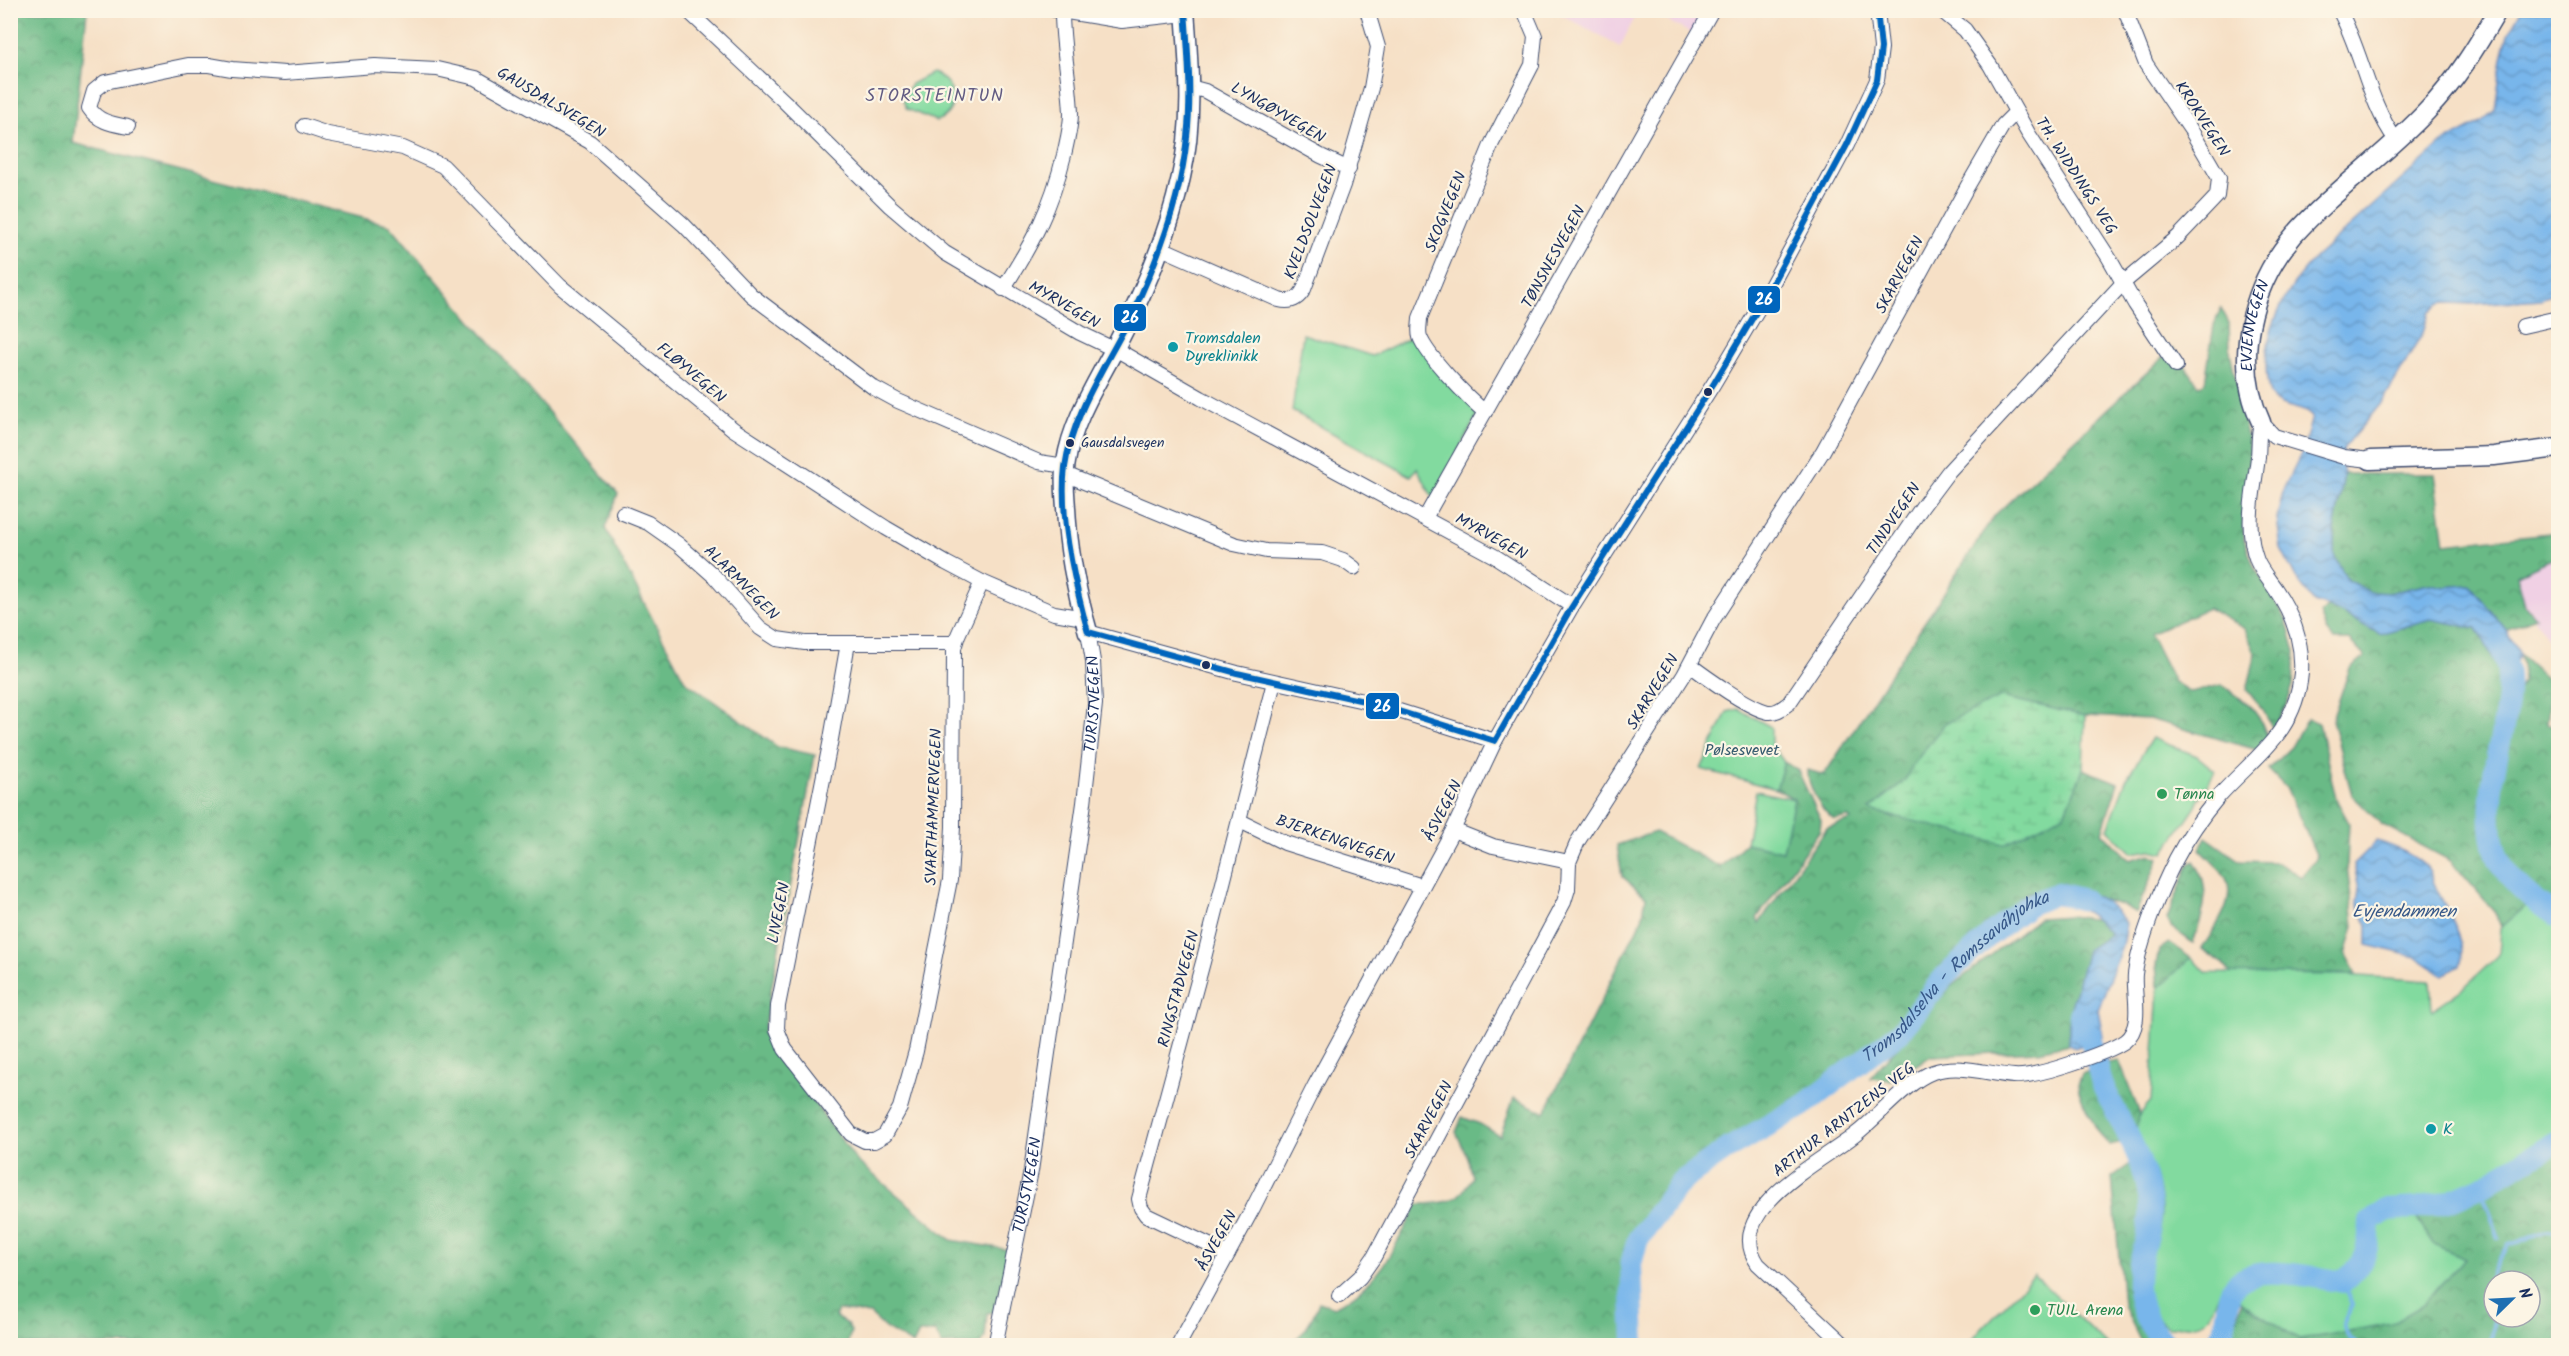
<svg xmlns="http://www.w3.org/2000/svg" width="2569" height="1356" font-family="Kalam,sans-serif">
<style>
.built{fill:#f0d0e4}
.forest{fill:url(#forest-crowns);stroke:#427472;stroke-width:1.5;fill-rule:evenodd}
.wetland{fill:url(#wetland-marsh);stroke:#4e847e;stroke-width:1.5}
.park{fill:#82da9f;stroke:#4e847e;stroke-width:1.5}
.water{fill:url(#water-waves);stroke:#4a72a4;stroke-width:1.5}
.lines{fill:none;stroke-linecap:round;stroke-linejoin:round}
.stream{stroke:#78b6eb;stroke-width:4}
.river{stroke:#78b6eb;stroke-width:22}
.minor-casing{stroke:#3c4a6e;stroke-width:16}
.tertiary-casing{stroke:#3c4a6e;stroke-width:21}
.minor{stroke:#fff;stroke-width:14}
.tertiary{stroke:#fff;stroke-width:18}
.bus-1-casing{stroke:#fcf5e5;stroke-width:10}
.bus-1{stroke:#0065bd;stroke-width:6}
.culture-dot{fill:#0f9aa8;stroke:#fcf5e5;stroke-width:2}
.bus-dot{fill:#1b2f5e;stroke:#fcf5e5;stroke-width:2}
.leisure-dot{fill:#2e9e5b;stroke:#fcf5e5;stroke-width:2}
.labels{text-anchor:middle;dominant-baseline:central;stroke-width:4.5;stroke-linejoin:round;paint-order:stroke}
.bus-label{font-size:14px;fill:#1b2f5e;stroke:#fcf5e5;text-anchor:start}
.street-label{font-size:16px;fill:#1b2f5e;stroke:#fcf5e5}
.culture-label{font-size:16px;fill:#0d838f;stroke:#fcf5e5;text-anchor:start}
.park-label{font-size:16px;fill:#355a6e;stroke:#fcf5e5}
.leisure-label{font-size:16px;fill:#27864d;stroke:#fcf5e5;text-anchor:start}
.neighbourhood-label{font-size:18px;letter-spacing:1.5px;fill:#625b82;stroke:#fcf5e5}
.water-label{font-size:18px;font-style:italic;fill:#375888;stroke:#fcf5e5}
.line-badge{stroke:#fcf5e5;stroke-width:2}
.badge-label{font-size:16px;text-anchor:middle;font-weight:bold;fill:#fff}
</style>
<defs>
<pattern id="forest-crowns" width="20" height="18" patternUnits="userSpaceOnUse" patternTransform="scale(1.5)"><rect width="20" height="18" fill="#69ba86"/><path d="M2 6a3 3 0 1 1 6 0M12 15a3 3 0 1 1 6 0" fill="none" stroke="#569871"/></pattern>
<pattern id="wetland-marsh" width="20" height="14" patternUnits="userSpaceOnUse" patternTransform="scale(1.5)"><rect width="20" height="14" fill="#82da9f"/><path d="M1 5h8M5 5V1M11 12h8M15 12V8" fill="none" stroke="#70bb8b"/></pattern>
<pattern id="water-waves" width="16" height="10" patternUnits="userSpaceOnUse" patternTransform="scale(1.5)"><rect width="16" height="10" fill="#78b6eb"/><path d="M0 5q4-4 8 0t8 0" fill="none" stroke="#6294c2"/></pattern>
</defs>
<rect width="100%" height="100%" fill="#fcf5e5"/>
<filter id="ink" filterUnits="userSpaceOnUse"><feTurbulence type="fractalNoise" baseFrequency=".0167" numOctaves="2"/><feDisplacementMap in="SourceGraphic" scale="12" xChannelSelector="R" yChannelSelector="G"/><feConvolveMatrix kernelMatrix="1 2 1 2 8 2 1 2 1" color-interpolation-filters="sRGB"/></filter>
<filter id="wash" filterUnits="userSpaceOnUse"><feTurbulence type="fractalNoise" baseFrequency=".008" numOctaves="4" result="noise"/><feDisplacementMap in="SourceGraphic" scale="24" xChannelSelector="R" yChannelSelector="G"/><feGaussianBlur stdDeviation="1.35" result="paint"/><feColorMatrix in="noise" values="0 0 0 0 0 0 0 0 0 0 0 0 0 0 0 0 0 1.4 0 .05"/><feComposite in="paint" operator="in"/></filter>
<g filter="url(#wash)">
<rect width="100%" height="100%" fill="#f6e0c6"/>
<g class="built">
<polygon points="1555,11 1638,11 1620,47"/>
<polygon points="1649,11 1713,11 1698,37"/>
<polygon points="2558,556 2558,656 2525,605 2517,575"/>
</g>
<g class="forest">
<polygon points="10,11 87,11 73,143 390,225 618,494 605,528 685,681 778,747 815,755 763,1033 857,1161 951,1240 1011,1250 994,1312 987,1313 985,1336 981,1345 942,1345 935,1332 919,1333 913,1345 885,1328 870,1314 838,1310 835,1317 847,1324 851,1331 847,1345 11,1345"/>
<path d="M2221,308L2229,323L2230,351L2250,451L2243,513L2244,539L2254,567L2286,619L2295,652L2293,685L2286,707L2273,729L2264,712L2247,690L2256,654L2245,629L2208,608L2150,634L2174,682L2190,692L2222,685C2249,704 2261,711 2269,744L2265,752L2149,719L2085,716L2001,697L1912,767L1905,780L1870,810L1895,817L2065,814L2083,769L2118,783L2102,832L2130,860L2150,854L2159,858L2136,913L2124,906L2057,886L2026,893L1936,972L1896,1023L1844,1066L1800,1101L1681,1182L1638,1241L1630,1265L1633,1345L1285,1346C1301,1341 1314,1316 1319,1302L1334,1307C1379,1286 1395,1246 1418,1204C1444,1204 1460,1203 1472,1177L1466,1154L1456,1132L1462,1117L1480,1124L1500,1136L1514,1098L1545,1112L1642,919L1646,897L1622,876L1617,845L1655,832L1720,867L1746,843L1783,851L1794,799L1776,789L1784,762L1797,769L1821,820L1820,830L1757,918L1759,923L1827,828L1851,820L1848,817L1834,820C1821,810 1807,786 1808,770L1824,775L1995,515L2173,348L2199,386L2205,382L2214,325Z"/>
<polygon points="2344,474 2435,474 2445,544 2558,532 2558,556 2517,575 2525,605 2535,617 2506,630 2470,585 2444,587 2430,584 2388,593 2369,592 2347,580 2334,555 2334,530"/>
<polygon points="2330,607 2380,634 2430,619 2477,628 2503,677 2487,802 2495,856 2531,901 2501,927 2495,912 2451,861 2381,824 2352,795 2332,720 2350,668 2365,657 2349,640 2334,640 2327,632 2320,614"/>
<path d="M2520,654L2551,683L2547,724L2554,725L2558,716V914C2541,904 2507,874 2500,856C2485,822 2499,745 2508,710C2511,699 2519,691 2522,681C2525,674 2521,661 2520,654Z"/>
<path d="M2307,719L2319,723L2336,799L2349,823L2347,865L2354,926L2346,955L2356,974L2232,975L2224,964L2202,949C2213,930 2237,901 2226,878C2220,868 2208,858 2200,849L2206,837L2240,861L2277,862L2301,877L2317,857L2287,789L2268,769L2291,747Z"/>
<path d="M2194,861C2213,888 2203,915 2193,943L2171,927L2167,919L2189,864Z"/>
<polygon points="2070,916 2098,920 2111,934 2069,1014 2069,1044 2039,1051 1931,1056 1891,1080 1870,1078 1950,987 2039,918"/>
<polygon points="2169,943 2191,958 2158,988 2156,965 2159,950"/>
<path d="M2119,1061L2140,1114L2136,1126V1139L2110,1145C2100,1139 2078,1097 2078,1084C2079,1082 2081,1076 2082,1074L2107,1063Z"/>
<path d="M2558,1151V1345L2225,1346L2234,1327L2241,1302L2300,1340L2392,1323L2423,1305L2465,1258L2433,1244L2416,1217L2475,1200L2524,1168ZM2494,1281H2530V1317H2494Z"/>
<path d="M2132,1163C2137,1182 2143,1200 2141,1219C2139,1233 2134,1246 2131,1260C2124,1292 2134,1323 2157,1345H2143L2123,1305L2112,1177Z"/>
</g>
<polygon class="wetland" points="2001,697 2085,716 2083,769 2065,814 2004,844 1870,810 1905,780 1912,766 1945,723"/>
<g class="park">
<path d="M932,73C956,80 961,113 936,121L907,109L903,101L911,84Z"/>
<polygon points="1303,334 1372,356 1416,335 1478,414 1433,498 1417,468 1411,476 1292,411"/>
<polygon points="1738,709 1771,727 1771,744 1784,762 1776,789 1701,769 1727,712"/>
<polygon points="2152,738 2197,756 2215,771 2195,807 2164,853 2151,850 2132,853 2108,829 2126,780"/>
<polygon points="1756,791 1794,799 1783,851 1746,843"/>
<path d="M2531,901L2558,923V1135L2475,1184L2410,1201L2418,1221L2433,1244L2465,1258L2423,1305L2392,1323L2300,1340L2241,1302L2226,1281C2204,1318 2218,1325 2168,1327C2127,1296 2157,1256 2161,1216C2162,1203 2157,1179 2152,1167C2146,1153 2136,1144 2136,1129C2137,1117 2143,1110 2151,1101L2158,988L2191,958L2207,973L2345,975L2430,981L2432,1010L2461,990L2499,955L2501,927Z"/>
<polygon points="2034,1275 2107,1345 1966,1345"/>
</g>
<g class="water">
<path d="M2521,11H2558V292L2541,299L2473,304L2445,303L2438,305L2429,313L2423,333L2383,401L2343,449L2341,461L2344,474L2334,530V555L2347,580L2369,592L2388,593L2430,584L2444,587L2470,585L2506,630L2520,654L2508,674L2503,677L2477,628L2430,619L2380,634L2330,607L2314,602L2296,578L2281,549L2277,518L2284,488L2303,450L2312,417C2303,405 2282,410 2272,397C2268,392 2268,385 2267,379C2261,335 2285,290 2315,258L2442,143L2481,122L2495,110L2502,58L2508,34Z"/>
<path d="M2377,841C2393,846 2414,855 2426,867C2431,872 2431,877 2434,883C2444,908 2469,938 2460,966L2443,975L2416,957L2367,945V925L2357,903L2359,890L2354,864Z"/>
<path d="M2082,892C2103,897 2113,906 2126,923L2122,946L2098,1010L2103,1037L2075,1048L2069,1044V1014L2087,950L2111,934C2081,903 2069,901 2027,906L2057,893Z"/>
</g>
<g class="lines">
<g class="stream">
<polyline points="2484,1185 2483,1194 2499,1238"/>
<path d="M2508,1244C2524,1248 2544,1221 2558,1235"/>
<polyline points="2343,1282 2353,1304 2343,1324 2348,1336 2358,1346"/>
<path d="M2494,1308C2481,1285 2496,1265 2508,1244"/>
<polyline points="2491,1346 2494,1315"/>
</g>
<g class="river">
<path d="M2500,645C2503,654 2508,666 2508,676C2510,707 2500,737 2495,767C2490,795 2487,828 2497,855C2505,878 2537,904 2558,916"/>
<path d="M2079,1014C2080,1025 2090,1036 2093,1047C2097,1059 2098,1072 2102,1083C2118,1120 2144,1156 2149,1197C2153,1222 2146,1236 2141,1260C2132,1294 2143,1324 2169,1346"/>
<path id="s1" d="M1634,1346L1631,1264L1638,1239L1682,1181L1729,1148L1804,1105L1900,1032L1944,977L1990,935L2027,906L2057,893L2084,900"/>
<path d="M2214,1346C2231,1328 2223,1311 2230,1293C2245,1258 2315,1278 2343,1282C2365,1263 2369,1251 2370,1222L2387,1210L2418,1208L2449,1201L2481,1187L2558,1141"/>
</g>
</g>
</g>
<g filter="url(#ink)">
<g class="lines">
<defs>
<g id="minor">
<polyline points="687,10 785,102 890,206 945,253 1080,333 1124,354 1201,398 1496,557 1572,606"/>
<polyline points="1055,10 1122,21 1185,14"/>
<polyline points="1941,10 1965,30 1990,65 2028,133 2109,258 2135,304 2176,366"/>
<path d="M2339,10C2362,51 2368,102 2396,140"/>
<polyline points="1190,87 1205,91 1321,156 1349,169"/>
<polyline points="304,126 328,134 403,148 443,166 560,286 733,429 886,528 946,563 982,582 1054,613 1084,618"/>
<path d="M128,127C113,124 98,122 89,108L94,91L105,82L188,65H209L232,69L285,73L375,66L437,69L476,78L590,142L684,225L751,295L874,388L898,401L1039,462L1065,466"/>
<path d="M1159,247L1279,300C1291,303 1298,300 1304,289L1343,185L1371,88L1378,47L1367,10"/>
<path d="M1003,289C1033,242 1051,209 1064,155C1067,141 1071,127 1071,114C1070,80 1062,47 1062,12"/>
<polyline points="2523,326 2558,318"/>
<path d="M1485,412C1468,398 1427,356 1420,337C1418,331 1420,324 1420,318L1492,143L1532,65L1535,36L1524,10"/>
<polyline points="2261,422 2274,436 2344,457 2370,460"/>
<polyline points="1065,474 1234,544 1266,551 1322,553 1343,560 1354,568"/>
<polyline points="623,513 648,523 678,544 714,576 760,628 777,639 805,643 955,643"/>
<polyline points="1425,518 1712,10"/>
<polyline points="1088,632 1237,673 1373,703 1495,741"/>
<polyline points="848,643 831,739 778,1006 777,1029 785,1049 851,1134 865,1141 874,1141 885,1135 900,1108 916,1051 950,880 953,827 954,648 958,635 982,582"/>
<path d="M1690,665C1706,677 1749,708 1768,712C1777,713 1782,708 1789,703L1922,507L1949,471L2123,283L2178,237L2217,196L2219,178L2191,130L2146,64L2125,10"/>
<polyline points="1240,821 1285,843 1422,886"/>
<polyline points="1453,830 1493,846 1569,862"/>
<polyline points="1228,1254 1146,1215 1141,1208 1139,1199 1203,962 1274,682"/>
<polyline points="1339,1296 1360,1277 1374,1257 1564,902 1568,889 1569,862 1578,841 1684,675 1713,620 1823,451 1967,187 2003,125 2016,112"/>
<path id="s2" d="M995,1346L1031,1171L1084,803L1095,704L1093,661L1088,632"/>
<polyline points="1178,1346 1253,1208 1315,1085 1453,830 1495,741 1522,693 1571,608 1714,383 1764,299 1847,145 1877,80 1881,48 1877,10"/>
<path d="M1846,1346L1758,1264C1721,1211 1823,1161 1856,1134C1879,1116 1906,1082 1933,1072C1959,1063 1988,1074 2014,1076C2034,1078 2108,1053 2125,1041C2144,1026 2133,994 2135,974C2139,941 2161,888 2176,859C2188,836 2203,815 2219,796C2255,756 2296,733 2301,673C2303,643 2293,615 2276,590C2270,581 2262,572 2257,561C2244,527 2254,492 2258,457C2259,445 2258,434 2261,422"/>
</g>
<g id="tertiary">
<path id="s3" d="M2261,422C2232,361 2251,285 2294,235C2334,190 2386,155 2427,111C2456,81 2477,46 2498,10"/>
<polyline points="2370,460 2494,456 2558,448"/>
<path d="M1088,632C1076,590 1068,551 1066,508C1065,492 1063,477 1066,462C1072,422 1095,386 1114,350C1142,297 1168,237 1181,177C1194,121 1189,67 1185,10"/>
</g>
</defs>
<use href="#minor" class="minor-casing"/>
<use href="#tertiary" class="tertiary-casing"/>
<use href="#minor" class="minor"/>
<use href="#tertiary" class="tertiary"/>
<defs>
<path id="bus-1" d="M1185,10C1188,53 1192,95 1187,137C1181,197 1160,255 1134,310C1110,360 1073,410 1065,467C1059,515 1075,585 1088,632L1237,673L1373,703L1495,741L1571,608L1714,383L1764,299L1847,145L1877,80L1881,48L1877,10"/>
</defs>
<use href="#bus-1" class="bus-1-casing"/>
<use href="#bus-1" class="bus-1"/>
</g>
</g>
<g class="culture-dot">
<circle cx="1173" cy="347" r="6"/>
<circle cx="2431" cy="1129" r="6"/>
</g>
<g class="bus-dot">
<circle cx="1708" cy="392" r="5"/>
<circle cx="1070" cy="443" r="5"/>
<circle cx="1206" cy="665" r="5"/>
</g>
<g class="leisure-dot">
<circle cx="2162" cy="794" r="6"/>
<circle cx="2035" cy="1310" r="6"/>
</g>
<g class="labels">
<g class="bus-label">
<text x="1081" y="443">Gausdalsvegen</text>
</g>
<g class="street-label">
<text transform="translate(551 103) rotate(31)">GAUSDALSVEGEN</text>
<text transform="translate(1278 113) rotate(30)">LYNGØYVEGEN</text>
<text transform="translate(2202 119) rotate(57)">KROKVEGEN</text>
<text transform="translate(2076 176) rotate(57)">TH. WIDDINGS VEG</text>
<text transform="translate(1446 212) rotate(-68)">SKOGVEGEN</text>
<text transform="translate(1311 222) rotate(-69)">KVELDSOLVEGEN</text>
<text transform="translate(1554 257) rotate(-61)">TØNSNESVEGEN</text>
<text transform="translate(1900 275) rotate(-62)">SKARVEGEN</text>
<text transform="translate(1064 305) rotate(30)">MYRVEGEN</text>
<text stroke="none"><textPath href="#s3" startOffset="99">EVJENVEGEN</textPath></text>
<text transform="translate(691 373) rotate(40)">FLØYVEGEN</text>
<text transform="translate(1894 519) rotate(-56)">TINDVEGEN</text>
<text transform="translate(1491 537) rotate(29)">MYRVEGEN</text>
<text transform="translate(741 583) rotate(45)">ALARMVEGEN</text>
<text transform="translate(1653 692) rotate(-59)">SKARVEGEN</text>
<text stroke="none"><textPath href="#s2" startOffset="650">TURISTVEGEN</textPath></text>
<text transform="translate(934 807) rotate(-88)">SVARTHAMMERVEGEN</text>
<text transform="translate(1443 811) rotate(-63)">ÅSVEGEN</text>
<text transform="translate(1335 840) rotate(19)">BJERKENGVEGEN</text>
<text transform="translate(779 913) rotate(-79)">LIVEGEN</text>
<text transform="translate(1179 989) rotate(-75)">RINGSTADVEGEN</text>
<text transform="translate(1429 1120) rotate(-62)">SKARVEGEN</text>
<text transform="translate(1844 1120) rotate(-38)">ARTHUR ARNTZENS VEG</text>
<text stroke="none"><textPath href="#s2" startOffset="164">TURISTVEGEN</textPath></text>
<text transform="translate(1217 1241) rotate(-61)">ÅSVEGEN</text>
</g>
<g class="culture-label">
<text x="1185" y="338">Tromsdalen<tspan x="1185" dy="18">Dyreklinikk</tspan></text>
<text x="2443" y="1129">K</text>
</g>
<g class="park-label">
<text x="1742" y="750">Pølsesvevet</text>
</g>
<g class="leisure-label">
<text x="2174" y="794">Tønna</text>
<text x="2047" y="1310">TUIL Arena</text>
</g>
<g class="neighbourhood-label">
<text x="935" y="96">STORSTEINTUN</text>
</g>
<g class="water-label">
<text x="2404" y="912">Evjendammen</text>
<text stroke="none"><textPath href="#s1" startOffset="524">Tromsdalselva - Romssaváhjohka</textPath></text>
</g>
</g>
<g class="line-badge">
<rect x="1747" y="285" width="34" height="29" rx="6" fill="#0065bd"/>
<rect x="1113" y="303" width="34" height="29" rx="6" fill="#0065bd"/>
<rect x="1365" y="692" width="35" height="28" rx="6" fill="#0065bd"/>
</g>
<g class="badge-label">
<text x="1764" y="305">26</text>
<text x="1130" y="323">26</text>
<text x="1382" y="712">26</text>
</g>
<rect width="2569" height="1356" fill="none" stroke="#fcf5e5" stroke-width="36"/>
<g transform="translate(2512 1299) rotate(66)"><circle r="28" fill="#fcf5e5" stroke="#a2a6af" stroke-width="1.5"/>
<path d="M0-4.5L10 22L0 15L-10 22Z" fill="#1f6fb2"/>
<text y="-9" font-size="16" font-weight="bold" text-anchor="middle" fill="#1b2f5e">N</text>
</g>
</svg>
